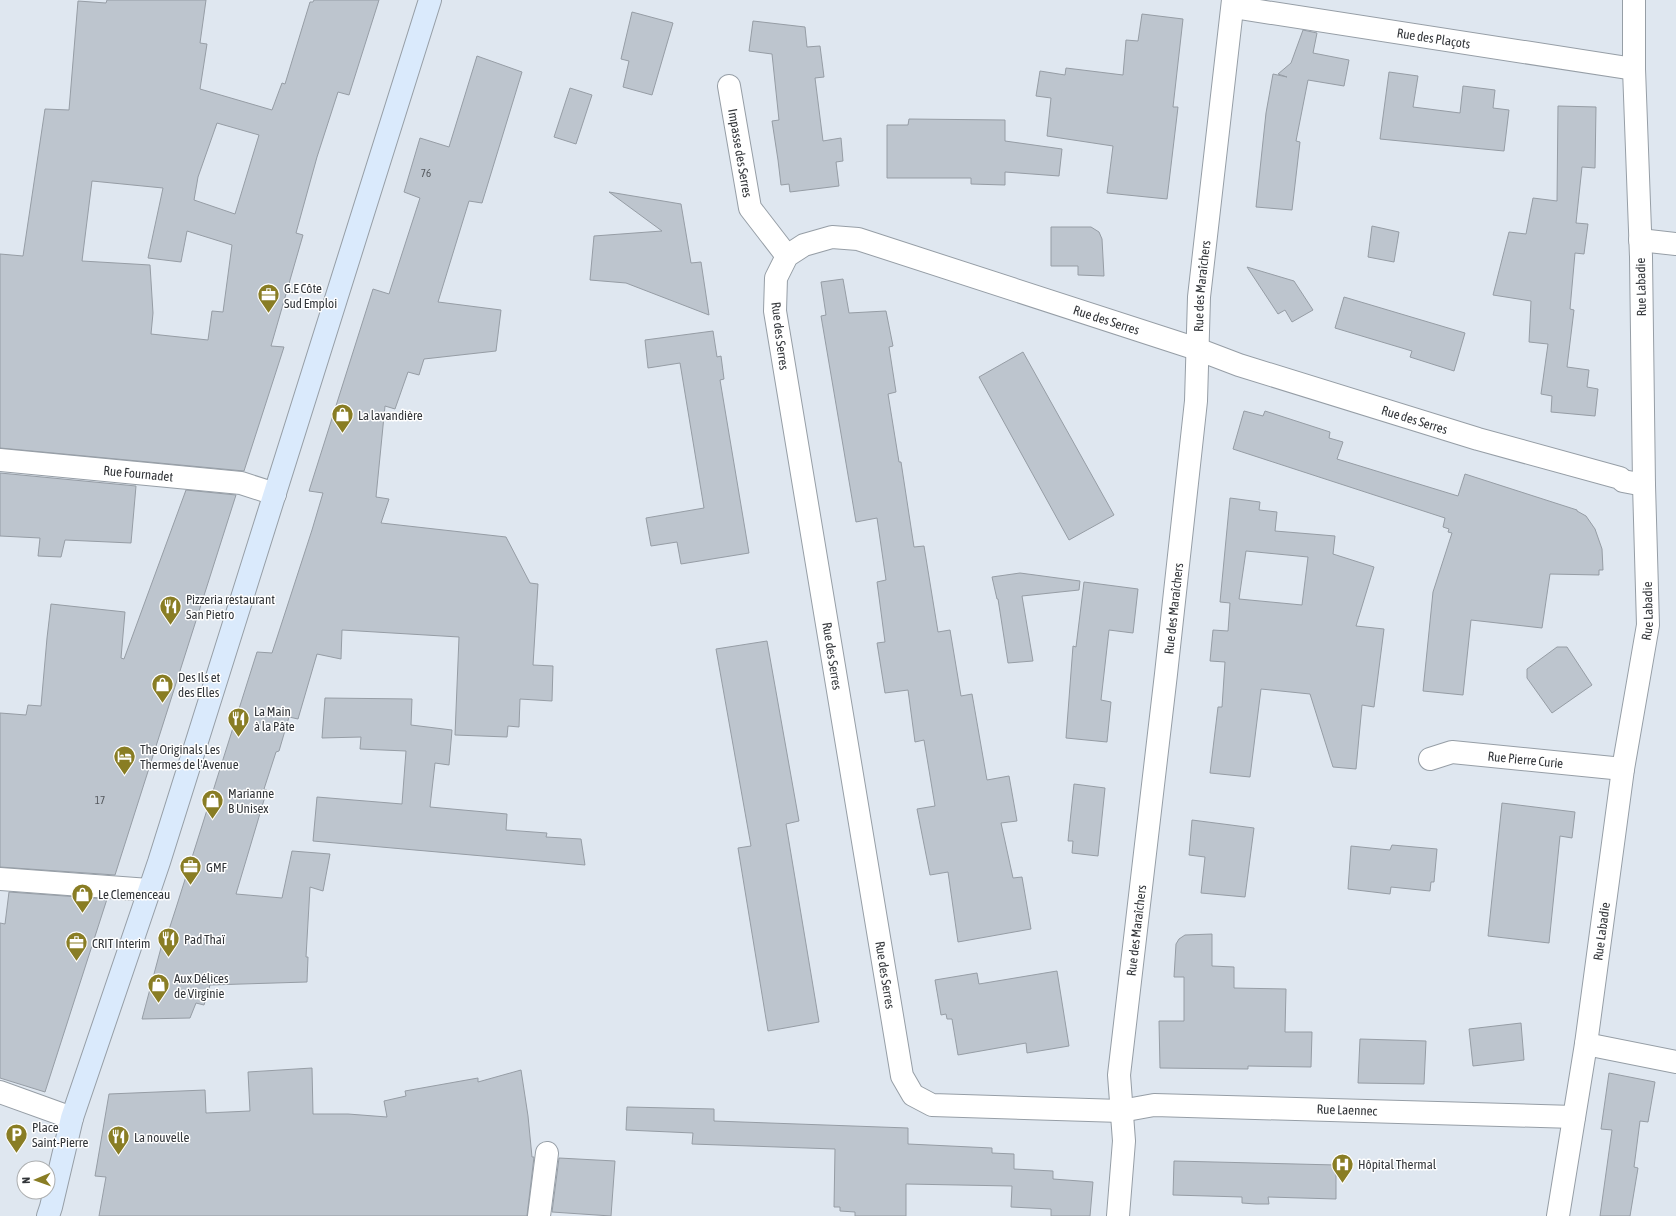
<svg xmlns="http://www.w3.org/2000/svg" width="1676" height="1216" font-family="'Asap Condensed',sans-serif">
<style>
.building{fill:#bdc5ce;stroke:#969da5;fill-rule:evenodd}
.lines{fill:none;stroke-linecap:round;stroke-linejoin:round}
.street-casing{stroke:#969ea6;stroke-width:24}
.secondary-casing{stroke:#969ea6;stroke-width:24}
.street{stroke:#fff;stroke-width:22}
.secondary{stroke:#daeafc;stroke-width:22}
.labels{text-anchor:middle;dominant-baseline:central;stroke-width:3;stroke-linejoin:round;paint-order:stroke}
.number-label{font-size:11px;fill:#565a5f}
.street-label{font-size:13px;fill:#33363a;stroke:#fff}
.poi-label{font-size:13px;fill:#33363a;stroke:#fff;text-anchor:start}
</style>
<rect width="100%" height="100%" fill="#dfe7f0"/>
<g class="building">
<path d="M107,0H206L200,43L207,44L200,89L272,110L282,83L285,84L310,2H313L314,0H379L349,95L338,92L317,157L296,233L303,235L271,346L284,347L244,471L0,448V254L23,256L45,109L69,110L78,1L106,3ZM217,123L259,135L235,214L194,200L198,177ZM92,181L163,188L148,258L181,262L187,231L232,245L223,312L212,311L208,340L151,334L153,313L150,265L82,261Z"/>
<polygon points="632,12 673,23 652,95 623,87 629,61 621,59"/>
<polygon points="1142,14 1183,19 1173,107 1178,107 1167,199 1107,193 1113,146 1047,136 1051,98 1036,96 1040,71 1065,75 1066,68 1123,75 1126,40 1138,41"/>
<polygon points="753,21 805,27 807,47 820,46 824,77 815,78 823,141 841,138 843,161 836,162 839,186 790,192 789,184 781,185 778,160 772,121 779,120 772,54 749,51"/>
<polygon points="1303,30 1317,33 1313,53 1349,60 1344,86 1308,80 1296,141 1300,142 1292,210 1256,207 1266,113 1273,74 1287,77 1278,74 1291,63"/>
<polygon points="477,56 522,72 482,203 469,201 438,302 501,310 496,351 424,359 419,375 408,372 395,409 385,406 376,497 389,499 381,523 506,537 530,583 538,584 533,665 553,666 552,701 520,699 519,727 508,726 507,737 455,735 459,637 342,630 341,659 317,654 298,719 289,717 279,751 276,752 264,789 267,790 236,894 282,898 292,851 330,854 323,891 310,887 306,957 308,957 307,982 210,985 204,1005 196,1003 190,1018 142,1019 162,944 164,945 176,908 257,652 272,653 312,530 323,493 309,491 373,289 389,294 420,198 404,192 420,138 449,147"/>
<polygon points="1389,72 1418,76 1413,107 1460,113 1463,86 1495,90 1493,108 1509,110 1504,151 1380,139"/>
<polygon points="570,88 592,95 576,144 554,137"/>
<polygon points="1558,106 1596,107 1595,168 1582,167 1576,223 1588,224 1584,254 1575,253 1570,309 1574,310 1567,367 1589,370 1587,387 1598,389 1595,416 1551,412 1552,396 1541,394 1548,344 1529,342 1531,301 1493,295 1509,232 1526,234 1533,198 1557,201"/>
<polygon points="909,119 1005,120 1005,141 1062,149 1059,176 1005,172 1005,185 971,184 971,178 887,178 887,125 908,125"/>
<polygon points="609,192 681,204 691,263 701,262 709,315 626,283 590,280 594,236 662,231"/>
<polygon points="1372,226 1399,232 1394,262 1368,257"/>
<polygon points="1051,227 1091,227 1099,232 1102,239 1104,276 1078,275 1078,266 1051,266"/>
<polygon points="1247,267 1294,281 1313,310 1292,322 1285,310 1278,314"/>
<polygon points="843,279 849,313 886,311 893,346 889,347 896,392 888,394 899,462 901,462 914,547 924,546 938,632 950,630 961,696 972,694 987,780 1009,776 1017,821 1001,823 1013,878 1022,877 1031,929 958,942 948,872 930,875 917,809 935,806 924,740 915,742 908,690 885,693 877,643 885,642 877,582 886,580 877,518 856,522 821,316 826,315 821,282"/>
<polygon points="1344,297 1465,333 1454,371 1410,357 1412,351 1335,328"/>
<polygon points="713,331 717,357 721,356 724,379 720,380 749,553 681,564 677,542 651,546 646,518 704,508 680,363 648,368 645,340"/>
<polygon points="1023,352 1114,515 1069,540 979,377"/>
<polygon points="1244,411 1263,416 1265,411 1330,432 1329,438 1343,442 1337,459 1458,496 1465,474 1577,510 1577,511 1586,516 1595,529 1602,549 1603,570 1599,570 1599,575 1550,574 1542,628 1471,620 1463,695 1423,691 1433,592 1452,533 1448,532 1449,529 1443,527 1445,518 1233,449"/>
<polygon points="0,473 136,486 131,543 65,540 61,557 38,556 40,538 0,536"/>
<polygon points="186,490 236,495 115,875 0,867 0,713 26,715 28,705 41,706 47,638 51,604 125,612 121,658 124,659"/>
<path d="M1230,498L1260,502L1259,510L1277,512L1275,531L1335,536L1333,554L1374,567L1356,626L1384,629L1374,707L1362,705L1356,769L1333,767L1310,694L1261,689L1250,777L1210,773L1218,707H1222L1225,662L1210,661L1213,630L1228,631L1230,603L1220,602ZM1246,551L1308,557L1302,605L1239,599Z"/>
<polygon points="1020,573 1080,581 1079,590 1022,596 1033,661 1008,663 998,599 997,599 992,577"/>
<polygon points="1084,582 1138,589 1133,633 1109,630 1101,700 1111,702 1107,742 1066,738 1073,646 1076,647"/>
<polygon points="767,641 799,821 786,824 819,1022 768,1031 738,848 751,846 716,649"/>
<polygon points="1557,647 1567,647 1592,685 1552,713 1527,678 1527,669"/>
<polygon points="325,698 412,699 411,725 452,730 449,765 435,763 430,807 507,814 506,830 547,833 546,837 581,839 585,865 313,841 317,797 402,804 406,751 360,749 361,737 322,738"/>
<polygon points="1074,784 1105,788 1098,856 1072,853 1073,841 1068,841"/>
<polygon points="1502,803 1575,812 1572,838 1560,836 1549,943 1488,936"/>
<polygon points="1192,820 1254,828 1245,897 1201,893 1205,857 1189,855"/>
<polygon points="1392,845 1437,849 1434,882 1431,882 1430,891 1391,887 1390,894 1348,889 1351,846 1390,850"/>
<polygon points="9,892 107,899 45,1092 0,1078 0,923 5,924"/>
<polygon points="1212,934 1212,966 1234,967 1234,988 1286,989 1285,1032 1312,1032 1311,1067 1248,1066 1248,1069 1160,1068 1159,1021 1184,1021 1184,977 1174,977 1176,944 1179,939 1185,935"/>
<polygon points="1057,971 1069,1046 1027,1053 1026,1043 958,1055 952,1019 947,1019 946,1014 941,1015 935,980 977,973 979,984"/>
<polygon points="1521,1023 1524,1060 1473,1066 1469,1029"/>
<polygon points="1360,1039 1426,1041 1424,1084 1358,1083"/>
<polygon points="312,1068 313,1114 348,1114 387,1117 384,1101 406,1096 405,1091 478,1078 478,1082 521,1070 528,1116 532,1157 534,1157 527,1216 99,1216 106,1177 95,1176 109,1094 205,1090 206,1113 250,1111 248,1072"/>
<polygon points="1609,1073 1655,1082 1648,1122 1640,1121 1634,1167 1638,1168 1630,1216 1600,1216 1612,1130 1601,1129"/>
<polygon points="627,1107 714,1109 714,1121 908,1128 908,1144 992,1148 992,1153 1014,1154 1014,1169 1053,1171 1053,1179 1093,1182 1090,1216 1051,1216 1051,1209 1011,1207 1012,1186 906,1184 906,1216 855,1216 855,1212 840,1211 840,1207 834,1207 835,1149 692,1144 693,1133 626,1130"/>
<polygon points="559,1158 615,1161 611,1216 552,1212"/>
<polygon points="1174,1161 1336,1165 1336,1199 1268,1197 1269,1204 1256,1204 1242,1203 1242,1197 1173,1195"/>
</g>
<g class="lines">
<defs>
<g id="street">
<path id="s1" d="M1233,7L1634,69"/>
<path id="s2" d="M729,86L750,208L787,256"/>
<polyline points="1640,240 1676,244"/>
<path id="s3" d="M0,460L241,483L275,494"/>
<path id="s4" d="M1430,759L1452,752L1623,769"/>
<polyline points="0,879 149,890"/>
<polyline points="1586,1044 1676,1062"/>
<polyline points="0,1092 72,1118"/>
<path id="s5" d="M1574,1117L1154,1105L1121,1111L932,1105L913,1095L902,1076L775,311L776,278L787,256L804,245L832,237L858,239L1197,349L1239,365L1478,439L1620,478L1623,481L1644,485"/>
<polyline points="539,1216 547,1153"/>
<path id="s6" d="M1118,1216L1124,1141L1119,1075L1166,674L1196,401L1199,297L1233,0"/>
<path id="s7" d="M1558,1216L1586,1044L1623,769L1648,625L1644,485L1641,257L1634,69V0"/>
</g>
<polyline id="secondary" points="48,1216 51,1207 72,1118 159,862 430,0"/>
</defs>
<use href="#street" class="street-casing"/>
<use href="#secondary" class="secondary-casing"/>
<use href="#street" class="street"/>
<use href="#secondary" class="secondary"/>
</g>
<defs>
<symbol id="office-pin" viewBox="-11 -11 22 30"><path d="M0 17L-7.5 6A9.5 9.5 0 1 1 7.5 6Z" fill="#897d24" stroke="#fff"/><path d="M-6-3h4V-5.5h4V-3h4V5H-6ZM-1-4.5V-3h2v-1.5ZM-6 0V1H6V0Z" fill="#fff"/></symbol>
<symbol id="shop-pin" viewBox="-11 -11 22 30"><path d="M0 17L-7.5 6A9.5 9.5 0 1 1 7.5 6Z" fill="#897d24" stroke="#fff"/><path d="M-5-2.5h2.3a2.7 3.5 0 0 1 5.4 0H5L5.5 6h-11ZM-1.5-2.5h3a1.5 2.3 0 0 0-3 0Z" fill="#fff"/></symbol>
<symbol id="restaurant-pin" viewBox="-11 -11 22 30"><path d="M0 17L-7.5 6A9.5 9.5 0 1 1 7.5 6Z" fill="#897d24" stroke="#fff"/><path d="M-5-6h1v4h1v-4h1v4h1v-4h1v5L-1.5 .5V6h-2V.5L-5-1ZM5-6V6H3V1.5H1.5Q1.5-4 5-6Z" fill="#fff"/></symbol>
<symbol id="hotel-pin" viewBox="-11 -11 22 30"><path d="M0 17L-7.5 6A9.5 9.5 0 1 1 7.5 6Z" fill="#897d24" stroke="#fff"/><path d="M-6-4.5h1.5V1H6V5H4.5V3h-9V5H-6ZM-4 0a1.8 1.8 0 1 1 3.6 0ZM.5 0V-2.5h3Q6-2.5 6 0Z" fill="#fff"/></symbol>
<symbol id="parking-pin" viewBox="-11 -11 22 30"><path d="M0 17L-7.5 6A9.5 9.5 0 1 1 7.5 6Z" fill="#897d24" stroke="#fff"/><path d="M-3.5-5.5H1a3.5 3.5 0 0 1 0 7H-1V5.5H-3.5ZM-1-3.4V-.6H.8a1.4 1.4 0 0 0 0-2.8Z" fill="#fff"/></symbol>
<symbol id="hospital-pin" viewBox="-11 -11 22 30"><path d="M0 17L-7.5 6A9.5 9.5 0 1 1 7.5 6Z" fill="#897d24" stroke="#fff"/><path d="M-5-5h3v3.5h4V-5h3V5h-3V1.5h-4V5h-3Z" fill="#fff"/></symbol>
</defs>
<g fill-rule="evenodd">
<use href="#office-pin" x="256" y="282" width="25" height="34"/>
<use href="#shop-pin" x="330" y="402" width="25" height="34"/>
<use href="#restaurant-pin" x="158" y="594" width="25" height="34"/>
<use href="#shop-pin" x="150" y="672" width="25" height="34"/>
<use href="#restaurant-pin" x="226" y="706" width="25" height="34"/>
<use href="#hotel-pin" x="112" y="744" width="25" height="34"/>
<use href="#shop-pin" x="200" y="788" width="25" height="34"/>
<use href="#office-pin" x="178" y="854" width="25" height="34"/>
<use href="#shop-pin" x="70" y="882" width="25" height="34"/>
<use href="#restaurant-pin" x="156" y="926" width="25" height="34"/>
<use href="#office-pin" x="64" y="930" width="25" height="34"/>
<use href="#shop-pin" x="146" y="972" width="25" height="34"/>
<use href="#parking-pin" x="4" y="1122" width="25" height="34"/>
<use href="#restaurant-pin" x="106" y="1124" width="25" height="34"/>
<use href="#hospital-pin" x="1330" y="1152" width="25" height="34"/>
</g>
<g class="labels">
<g class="number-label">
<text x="426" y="173">76</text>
<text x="100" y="800">17</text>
</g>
<g class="street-label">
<text stroke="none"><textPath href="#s1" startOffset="203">Rue des Plaçots</textPath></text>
<text stroke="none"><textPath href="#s2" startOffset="68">Impasse des Serres</textPath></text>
<text stroke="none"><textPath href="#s6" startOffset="935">Rue des Maraîchers</textPath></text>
<text transform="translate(1641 287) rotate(-91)">Rue Labadie</text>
<text stroke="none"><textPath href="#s5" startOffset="1856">Rue des Serres</textPath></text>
<text transform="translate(780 336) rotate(83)">Rue des Serres</text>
<text stroke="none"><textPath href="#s5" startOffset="2180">Rue des Serres</textPath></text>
<text stroke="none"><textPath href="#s3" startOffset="139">Rue Fournadet</textPath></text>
<text stroke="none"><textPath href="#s6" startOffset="611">Rue des Maraîchers</textPath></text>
<text stroke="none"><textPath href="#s7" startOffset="612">Rue Labadie</textPath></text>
<text transform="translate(832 656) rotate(81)">Rue des Serres</text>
<text stroke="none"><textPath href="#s4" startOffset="97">Rue Pierre Curie</textPath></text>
<text stroke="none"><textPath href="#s6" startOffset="287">Rue des Maraîchers</textPath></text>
<text stroke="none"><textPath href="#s7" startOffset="288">Rue Labadie</textPath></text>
<text transform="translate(885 975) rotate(81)">Rue des Serres</text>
<text transform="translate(1347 1110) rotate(2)">Rue Laennec</text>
</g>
<g class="poi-label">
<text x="284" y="288">G.E Côte<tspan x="284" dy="15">Sud Emploi</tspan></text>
<text x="358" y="415">La lavandière</text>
<text x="186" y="599">Pizzeria restaurant<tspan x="186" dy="15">San Pietro</tspan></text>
<text x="178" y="677">Des Ils et<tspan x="178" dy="15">des Elles</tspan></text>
<text x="254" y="711">La Main<tspan x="254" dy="15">à la Pâte</tspan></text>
<text x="140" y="749">The Originals Les<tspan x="140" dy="15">Thermes de l'Avenue</tspan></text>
<text x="228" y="793">Marianne<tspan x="228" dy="15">B Unisex</tspan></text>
<text x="206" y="867">GMF</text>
<text x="98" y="894">Le Clemenceau</text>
<text x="184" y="939">Pad Thaï</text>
<text x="92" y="943">CRIT Interim</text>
<text x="174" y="978">Aux Délices<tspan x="174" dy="15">de Virginie</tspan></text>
<text x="32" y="1127">Place<tspan x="32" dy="15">Saint-Pierre</tspan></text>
<text x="134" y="1137">La nouvelle</text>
<text x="1358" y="1164">Hôpital Thermal</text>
</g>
</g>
<g transform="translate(36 1180) rotate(268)"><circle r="19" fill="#ffffff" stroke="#adafb0"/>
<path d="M0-3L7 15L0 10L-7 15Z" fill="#897d24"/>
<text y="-6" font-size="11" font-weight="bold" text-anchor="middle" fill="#33363a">N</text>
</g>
</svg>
